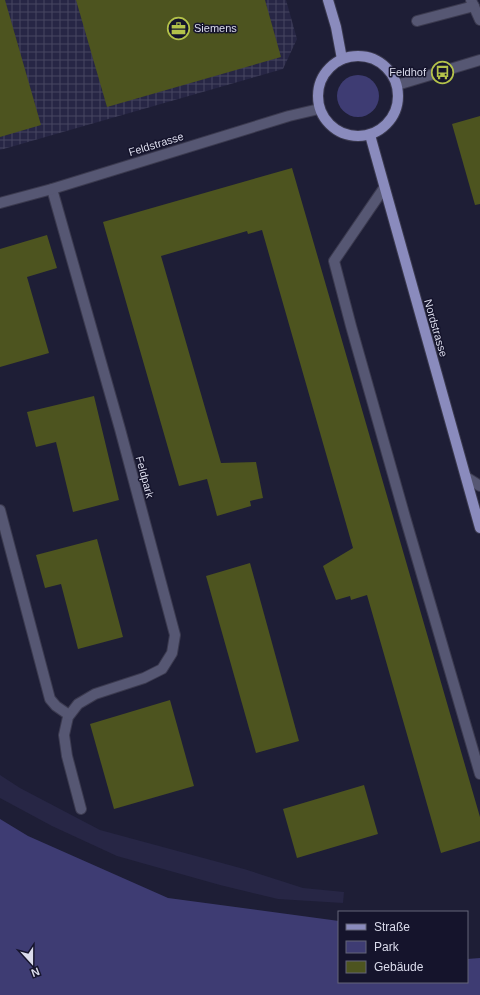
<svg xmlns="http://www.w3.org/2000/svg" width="480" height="995" font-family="Helvetica,sans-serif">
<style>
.built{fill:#272645}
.industrial{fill:url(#industrial-grid)}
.green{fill:#3e3c73}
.building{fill:#4d541f}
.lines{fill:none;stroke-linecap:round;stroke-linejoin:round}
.minor-casing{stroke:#3b3a4f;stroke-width:12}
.major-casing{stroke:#3b3a4f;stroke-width:12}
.minor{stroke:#565773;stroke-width:10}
.major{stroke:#8a8bbd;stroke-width:10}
.labels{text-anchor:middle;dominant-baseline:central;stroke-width:3;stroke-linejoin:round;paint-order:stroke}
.poi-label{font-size:11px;fill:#dbdcec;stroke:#15142c;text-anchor:start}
.street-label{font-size:11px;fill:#dbdcec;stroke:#15142c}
</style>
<defs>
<pattern id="industrial-grid" width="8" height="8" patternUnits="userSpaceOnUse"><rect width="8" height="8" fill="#272645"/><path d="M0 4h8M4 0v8" fill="none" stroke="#464560"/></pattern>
</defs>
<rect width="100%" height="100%" fill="#1e1e36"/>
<polygon class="built" points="0,775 20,788 100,830 244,869 303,888 344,892 343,903 278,899 220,885 117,856 52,826 0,798"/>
<polygon class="industrial" points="0,0 286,0 297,39 283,69 0,150"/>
<g class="green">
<circle cx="358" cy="96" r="21"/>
<polygon points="0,819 28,836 168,898 339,921 339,982 467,982 467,959 480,958 480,995 0,995"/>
</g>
<g class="building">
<polygon points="0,0 5,0 41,125 0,137"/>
<polygon points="76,0 265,0 281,57 107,107"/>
<polygon points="480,116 480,204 475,205 452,124"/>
<polygon points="292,168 480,817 480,841 441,853 367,595 351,600 350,596 336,600 323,566 353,548 262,230 248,234 247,231 161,256 221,463 256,462 263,498 250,501 251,506 217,516 207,479 179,486 103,222"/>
<polygon points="47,235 57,268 27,277 49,353 0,367 0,249"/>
<polygon points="94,396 119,500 73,512 56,442 36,447 27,412"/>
<polygon points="97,539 123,637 78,649 61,584 45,588 36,555"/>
<polygon points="250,563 299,741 256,753 206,576"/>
<polygon points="170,700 194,786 114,809 90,724"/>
<polygon points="364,785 378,834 297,858 283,809"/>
</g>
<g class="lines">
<defs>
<g id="minor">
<polyline points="471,0 480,20"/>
<polyline points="417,21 474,6"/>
<polyline points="397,85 480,60"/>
<polyline points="384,188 334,261 351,326 405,517 480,774"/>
<polyline points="52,189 120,429 175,635 172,653 162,669 144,678 95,694 78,704 68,717 64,735 67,756 81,809"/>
<polyline points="0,203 52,189 289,116 319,109"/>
<polyline points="466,477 480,486"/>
<polyline points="0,510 50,699 56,706 69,715"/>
</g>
<g id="major">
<polyline points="328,0 336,27 342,59"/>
<circle cx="358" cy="96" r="40"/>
<polyline points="370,135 480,528"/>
</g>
</defs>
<use href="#minor" class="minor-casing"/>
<use href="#major" class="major-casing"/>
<use href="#minor" class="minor"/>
<use href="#major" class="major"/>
</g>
<defs>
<symbol id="office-ring" viewBox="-11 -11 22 22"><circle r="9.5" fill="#15142c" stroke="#b4c24a" stroke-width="1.5"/><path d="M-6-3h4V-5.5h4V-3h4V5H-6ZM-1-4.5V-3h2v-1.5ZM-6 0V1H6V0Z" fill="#b4c24a"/></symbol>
<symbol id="bus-ring" viewBox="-11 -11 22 22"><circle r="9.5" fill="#15142c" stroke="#b4c24a" stroke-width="1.5"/><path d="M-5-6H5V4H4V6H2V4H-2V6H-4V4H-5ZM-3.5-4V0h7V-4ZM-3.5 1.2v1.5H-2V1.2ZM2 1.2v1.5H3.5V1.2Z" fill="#b4c24a"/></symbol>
</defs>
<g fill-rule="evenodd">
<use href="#office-ring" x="166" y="16" width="25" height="25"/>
<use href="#bus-ring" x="430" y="60" width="25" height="25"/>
</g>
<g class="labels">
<g class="poi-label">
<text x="194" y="28">Siemens</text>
<text x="426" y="72" text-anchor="end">Feldhof</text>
</g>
<g class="street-label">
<text transform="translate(156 144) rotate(-17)">Feldstrasse</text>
<text transform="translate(436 328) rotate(74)">Nordstrasse</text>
<text transform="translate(145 477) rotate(75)">Feldpark</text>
</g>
</g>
<rect x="338" y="911" width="130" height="72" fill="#15142c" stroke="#646479"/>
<rect x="346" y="924" width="20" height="6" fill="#8a8bbd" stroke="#646479"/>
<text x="374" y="931" font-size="12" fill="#dbdcec">Straße</text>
<rect x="346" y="941" width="20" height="12" fill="#3e3c73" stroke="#646479"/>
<text x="374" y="951" font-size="12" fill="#dbdcec">Park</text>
<rect x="346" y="961" width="20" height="12" fill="#4d541f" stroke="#646479"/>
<text x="374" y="971" font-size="12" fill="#dbdcec">Gebäude</text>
<g transform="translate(32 963) rotate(159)" stroke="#15142c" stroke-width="3" paint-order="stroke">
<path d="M0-3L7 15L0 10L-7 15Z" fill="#dbdcec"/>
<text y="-6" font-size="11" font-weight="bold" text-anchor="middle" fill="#dbdcec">N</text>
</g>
</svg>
